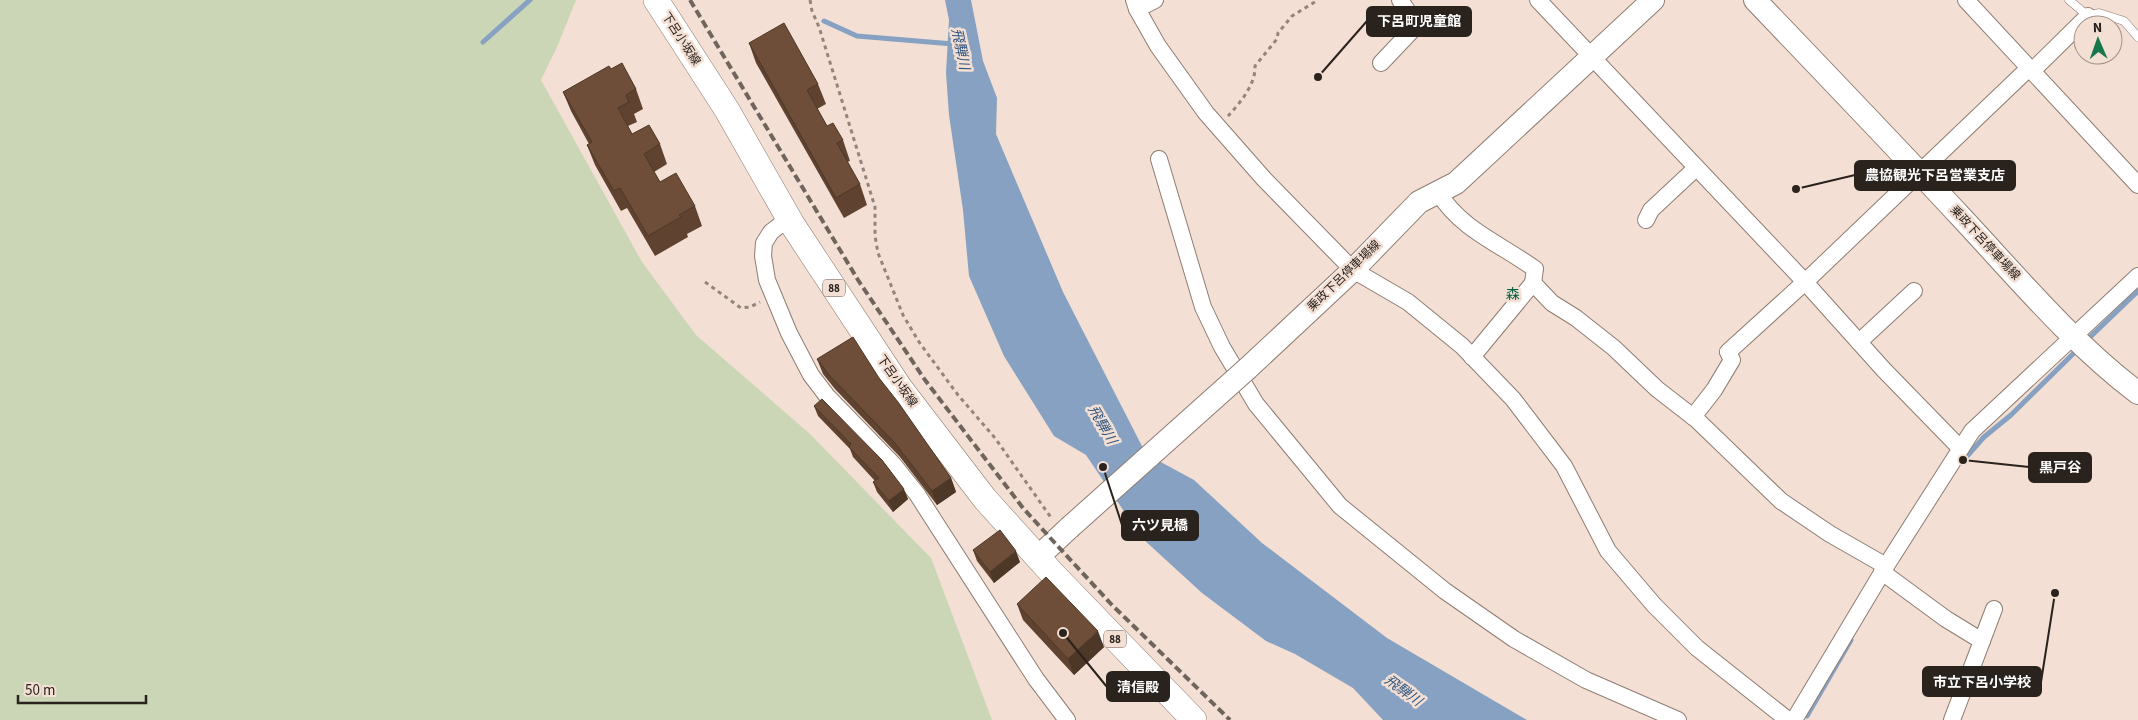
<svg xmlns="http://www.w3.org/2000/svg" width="2138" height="720" font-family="'Source Sans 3','Noto Sans JP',sans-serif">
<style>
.green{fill:#cbd6b6}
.water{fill:#86a1c1}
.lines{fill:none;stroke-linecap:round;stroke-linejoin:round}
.stream{stroke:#86a1c1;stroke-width:5}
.service-casing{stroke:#8f7d72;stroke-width:9}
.minor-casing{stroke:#8f7d72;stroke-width:18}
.secondary-casing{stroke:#8f7d72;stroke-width:24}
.primary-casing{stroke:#8f7d72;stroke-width:26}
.path{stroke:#93857d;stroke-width:3;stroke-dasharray:4 4;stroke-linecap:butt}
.service{stroke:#fff;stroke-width:8}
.minor{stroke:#fff;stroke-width:16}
.secondary{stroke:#fff;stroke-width:22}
.primary{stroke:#fff;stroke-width:25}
.rail{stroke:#70655d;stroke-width:4;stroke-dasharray:8 4;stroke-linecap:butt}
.secondary-bridge-casing{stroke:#8f7d72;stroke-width:24;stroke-linecap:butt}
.secondary-bridge{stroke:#fff;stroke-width:22}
.wall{fill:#5f4330}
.shaded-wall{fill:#4d3727}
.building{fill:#6e4e38;stroke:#4d3727}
.labels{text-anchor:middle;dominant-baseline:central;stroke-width:5;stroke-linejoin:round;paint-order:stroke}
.shield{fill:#f3dfd3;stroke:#665b54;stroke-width:1}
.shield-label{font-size:11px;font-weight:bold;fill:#29221d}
.street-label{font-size:12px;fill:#29221d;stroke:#f3dfd3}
.water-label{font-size:14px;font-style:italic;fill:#2d5581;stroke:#f3dfd3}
.neighbourhood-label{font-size:14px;fill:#00603b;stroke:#f3dfd3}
.leader{fill:none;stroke:#29221d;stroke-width:2}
.callout-dot{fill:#29221d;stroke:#f3dfd3;stroke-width:2}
.callout{fill:#29221d;stroke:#29221d;stroke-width:2}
.callout-label{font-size:14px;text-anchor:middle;font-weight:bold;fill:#fff}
</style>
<rect width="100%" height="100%" fill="#f3dfd3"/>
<polygon class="green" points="0,0 576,0 557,47 541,80 642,262 696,335 810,434 931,558 992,720 0,720"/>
<polygon class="water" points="945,0 971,0 983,61 997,98 996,134 1063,292 1146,454 1194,480 1262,543 1387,638 1527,720 1383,720 1353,688 1295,654 1266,641 1202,593 1142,538 1086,455 1054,436 1004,356 969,276 963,210 949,115 946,73 949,20"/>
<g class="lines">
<g class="stream">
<polyline points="824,21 857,36 953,44"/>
<polyline points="483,42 530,0"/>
<polyline points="2086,341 2138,291"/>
<polyline points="1961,463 1984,437 2011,415 2078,349"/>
<polyline points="1807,716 1851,640"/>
</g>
<defs>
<polyline id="service" points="2069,0 2088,16 2099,13 2124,21 2138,37"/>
<g id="minor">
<polyline points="1134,0 1137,9 1158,46 1206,113 1264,179 1353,270 1408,302 1462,346 1513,399 1564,466 1608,551 1654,605 1697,648 1788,720"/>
<polyline points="1538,0 1805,282 1884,370 1960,448"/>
<polyline points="1966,0 2138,185"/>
<polyline points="1137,9 1155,0"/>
<polyline points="1381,63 1417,25 1400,0"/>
<polyline points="2032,71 2088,16"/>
<polyline points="1159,159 1203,307 1222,347 1256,404 1340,506 1445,591 1514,639 1586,680 1678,720"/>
<path d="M1438,192C1461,230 1501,244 1535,269L1533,283"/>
<polyline points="789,218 771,232 764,243 763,256 767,280 789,333 811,375 827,396 893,464 917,494 1036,679 1067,720"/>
<polyline points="1646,220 1651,210 1696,168"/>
<polyline points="1859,342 1914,291"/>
<polyline points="1472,357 1533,283 1552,303 1576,318 1614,348 1657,389 1697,420 1781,501 1830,534 1886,566"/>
<polyline points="1693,417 1714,390 1732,360 1728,352 1805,282 2029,68"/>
<polyline points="1882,572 1946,619 1982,641"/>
<polyline points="1794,720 1886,566 1972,431 2138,276"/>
<polyline points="1952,720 1994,609"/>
</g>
<g id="secondary">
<path d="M1755,0C1824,72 1893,144 1961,217C2018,278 2071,342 2138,393"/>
<polyline points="1248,368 1353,270 1419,202 1456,183 1653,0"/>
<polyline points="1038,557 1069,528"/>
</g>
<polyline id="primary" points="656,0 727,110 792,224 900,388 985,499 1051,572 1194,720"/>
</defs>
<use href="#service" class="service-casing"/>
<use href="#minor" class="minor-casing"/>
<use href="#secondary" class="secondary-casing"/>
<use href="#primary" class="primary-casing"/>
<g class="path">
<polyline points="810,0 812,11 819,27 875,207 875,236 878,253 903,315 919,342 958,395 995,438 1052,519"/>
<path d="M1228,116C1240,103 1256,84 1255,66L1277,39L1278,33L1292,16L1318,0"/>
<polyline points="705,282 741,308 750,307 760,302"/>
</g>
<use href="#service" class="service"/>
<use href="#minor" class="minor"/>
<use href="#secondary" class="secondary"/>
<use href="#primary" class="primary"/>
<polyline class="rail" points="690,0 858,280 925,380 1023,508 1054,542 1112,605 1230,720"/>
<defs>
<polyline id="secondary-bridge" points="1069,528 1248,368"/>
</defs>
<use href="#secondary-bridge" class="secondary-bridge-casing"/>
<use href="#secondary-bridge" class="secondary-bridge"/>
</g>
<g class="wall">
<polygon points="749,43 818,84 826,104 817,109 827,126 843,140 850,161 847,162 860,184 867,205 844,218 756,63"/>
<polygon points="611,69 636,89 643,109 634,114 637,122 628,126 632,134 660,144 667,164 654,172 660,182 695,206 702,226 687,234 688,237 655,256 627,208 621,211 595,165 587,145 589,144 571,111 563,92"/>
<polygon points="817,359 879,378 951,478 956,492 937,505 900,457 835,389 823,374"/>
<polygon points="814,406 908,499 893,512 877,492 873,482 875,481 853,457 850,449 818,416"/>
<polygon points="973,550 1020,562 994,583 977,561"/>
<polygon points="1017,604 1104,647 1074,675 1023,620"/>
</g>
<g class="shaded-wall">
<polygon points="951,478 956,492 937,505 932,491"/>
<polygon points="904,489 908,499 893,512 889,501"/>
<polygon points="1016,551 1020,562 994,583 990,572"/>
<polygon points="1098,631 1104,647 1074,675 1068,659"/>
</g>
<g class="building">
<polygon points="784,23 818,84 807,90 827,126 833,123 843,140 837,143 860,184 836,198 749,43"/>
<polygon points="622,63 636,89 626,95 629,102 618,108 632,134 649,125 660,144 644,154 660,182 676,173 695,206 679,215 681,217 648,236 620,188 614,191 587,145 592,142 563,92 609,66 611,69"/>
<polygon points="853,337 879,378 898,402 951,478 932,491 895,443 829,375 817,359"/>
<polygon points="822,399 882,460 904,489 889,501 873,482 879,478 849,447 851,444 814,406"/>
<polygon points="1000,530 1016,551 990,572 973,550"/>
<polygon points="1046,577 1098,631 1068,659 1017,604"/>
</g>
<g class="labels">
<g class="shield">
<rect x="823" y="279.5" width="22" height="17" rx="4"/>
<rect x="1104" y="630.5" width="22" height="17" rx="4"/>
</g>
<g class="shield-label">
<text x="834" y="288">88</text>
<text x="1115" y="639">88</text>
</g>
<g class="street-label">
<text transform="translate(681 39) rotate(57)">下呂小坂線</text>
<text transform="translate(1985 243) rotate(47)">乗政下呂停車場線</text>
<text transform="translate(1344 276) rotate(-44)">乗政下呂停車場線</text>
<text transform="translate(897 381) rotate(55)">下呂小坂線</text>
</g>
<g class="water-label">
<text transform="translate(960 49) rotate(78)">飛騨川</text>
<text transform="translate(1102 425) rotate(60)">飛騨川</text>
<text transform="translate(1403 691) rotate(36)">飛騨川</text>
</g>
<g class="neighbourhood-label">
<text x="1513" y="295">森</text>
</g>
</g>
<path class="leader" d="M1318 77L1367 21M1796 189L1855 175M1963 460L2029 467M1103 467L1122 525M2055 593L2041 682M1063 633L1107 687"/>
<g class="callout-dot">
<circle cx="1318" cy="77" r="5"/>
<circle cx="1796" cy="189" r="5"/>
<circle cx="1963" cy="460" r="5"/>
<circle cx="1103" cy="467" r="5"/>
<circle cx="2055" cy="593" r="5"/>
<circle cx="1063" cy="633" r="5"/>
</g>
<g class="callout">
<rect x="1367" y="7" width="104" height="29" rx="5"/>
<rect x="1855" y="161" width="160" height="29" rx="5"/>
<rect x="2029" y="453" width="62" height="29" rx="5"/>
<rect x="1122" y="511" width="76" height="29" rx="5"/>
<rect x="1923" y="667" width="118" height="29" rx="5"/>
<rect x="1107" y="672" width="62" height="29" rx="5"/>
</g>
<g class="callout-label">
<text x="1419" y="26">下呂町児童館</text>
<text x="1935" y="180">農協観光下呂営業支店</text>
<text x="2060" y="472">黒戸谷</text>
<text x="1160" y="530">六ツ見橋</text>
<text x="1982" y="687">市立下呂小学校</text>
<text x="1138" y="692">清信殿</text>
</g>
<g transform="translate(2098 40) rotate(358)"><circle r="24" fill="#f3dfd3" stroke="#a2938a"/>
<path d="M0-4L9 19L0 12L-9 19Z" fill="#16764c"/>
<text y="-8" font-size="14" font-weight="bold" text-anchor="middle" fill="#29221d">N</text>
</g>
<path d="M18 695v8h128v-8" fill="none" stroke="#29221d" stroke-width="2.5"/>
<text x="25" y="695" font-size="15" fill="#29221d" stroke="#f3dfd3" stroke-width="4" paint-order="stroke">50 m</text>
</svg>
